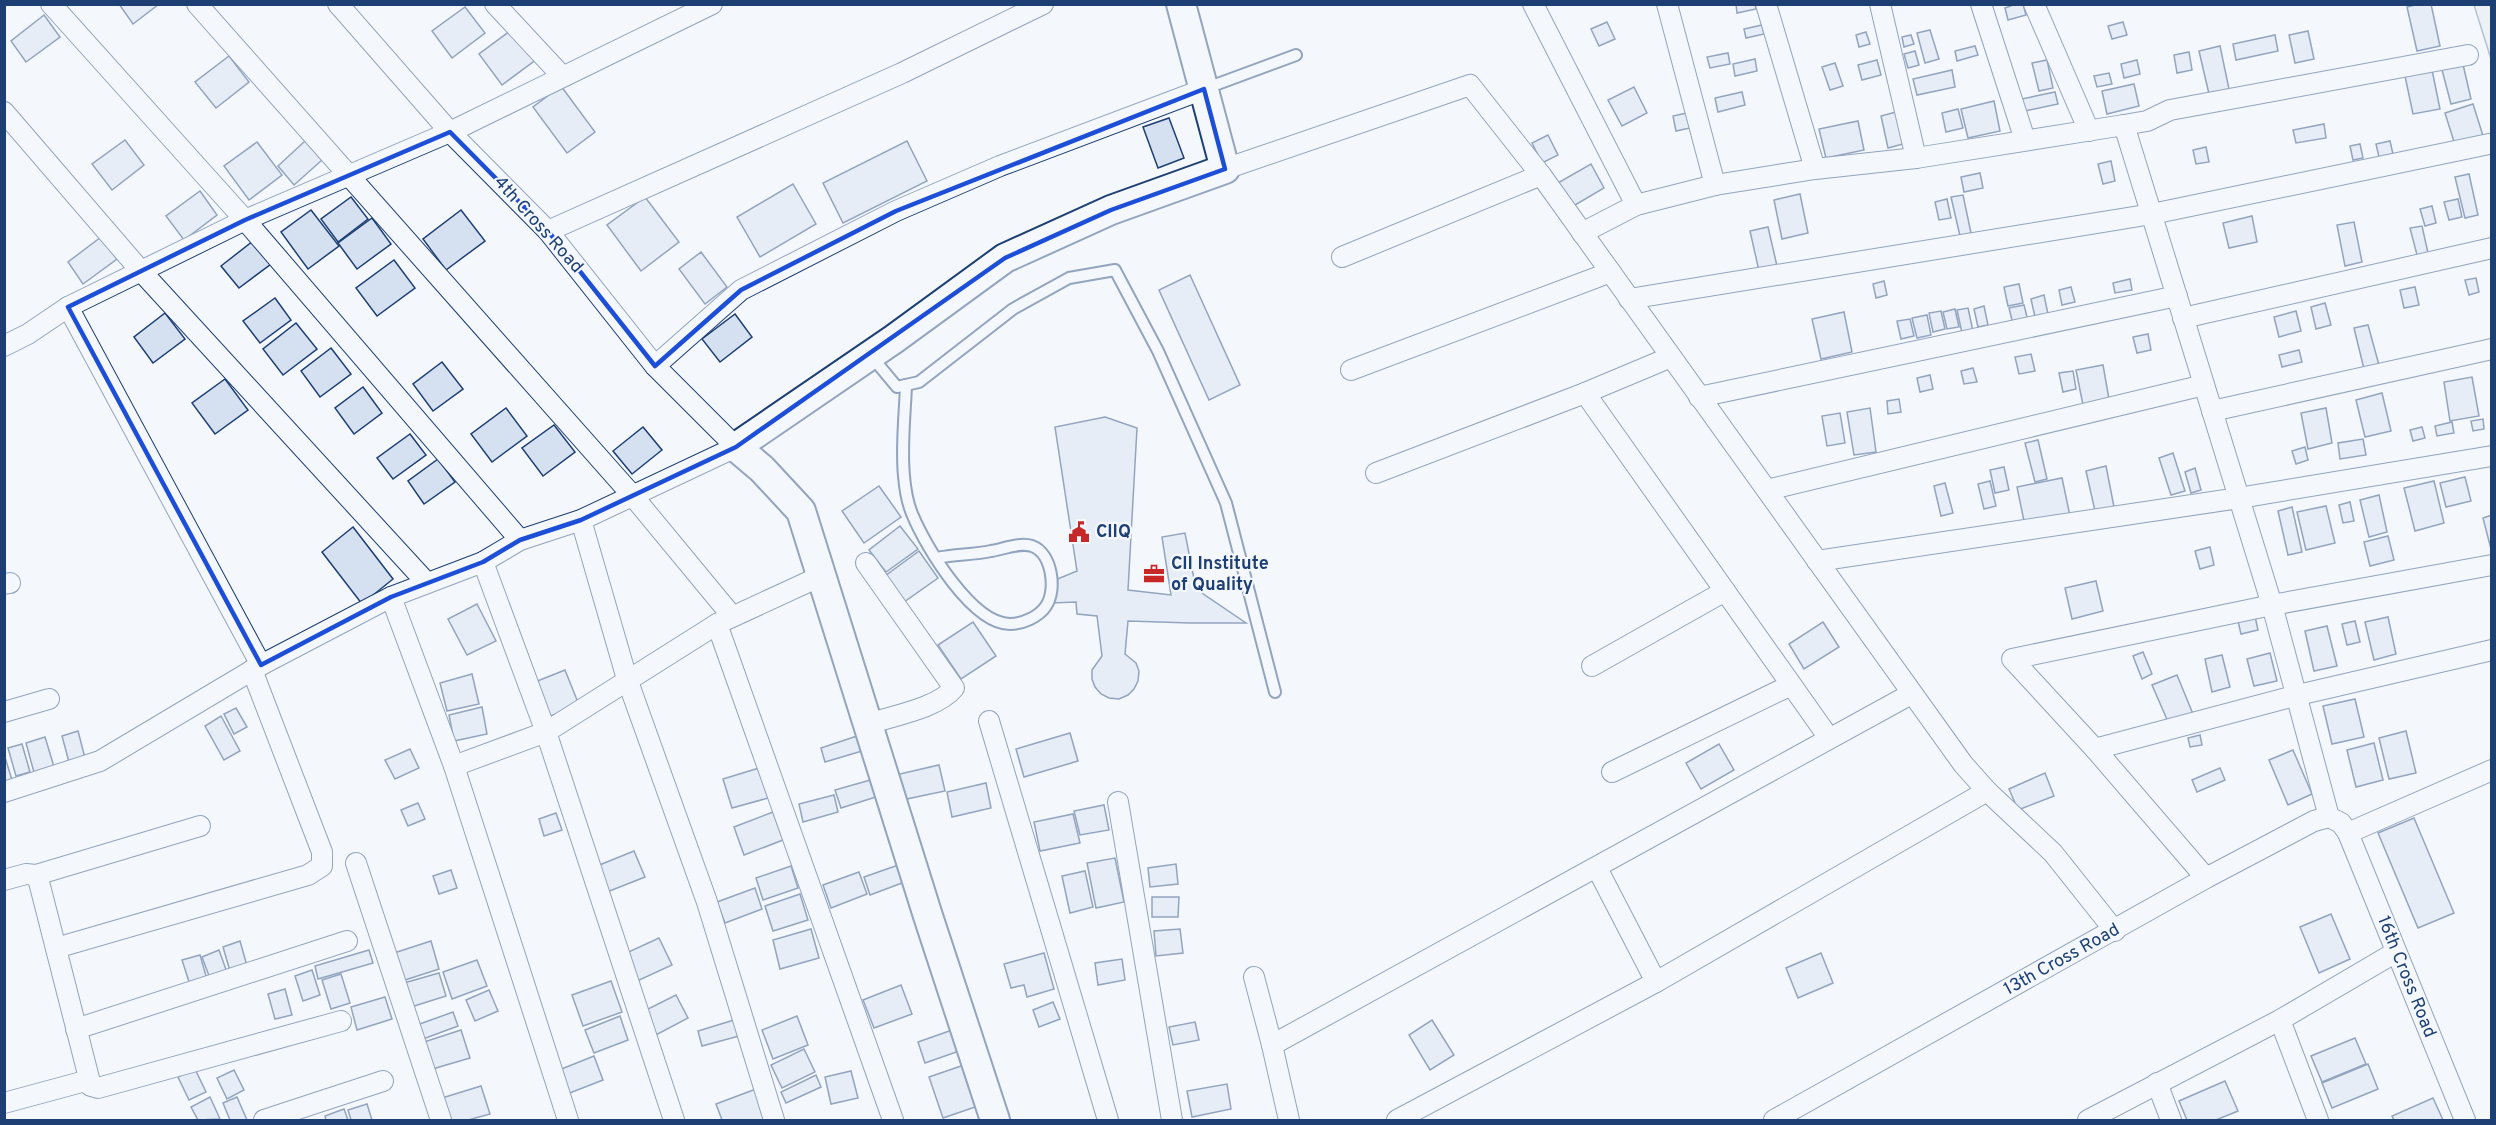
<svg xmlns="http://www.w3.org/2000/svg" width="2496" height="1125" font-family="Overpass,sans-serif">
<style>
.green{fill:#e3e9f0;stroke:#687fa3;stroke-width:1.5}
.building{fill:#d5e0f0;stroke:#1d3f73;stroke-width:1.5}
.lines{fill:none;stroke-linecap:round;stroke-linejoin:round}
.lane-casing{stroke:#1d3f73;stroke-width:14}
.street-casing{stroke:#1d3f73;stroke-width:22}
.secondary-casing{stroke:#1d3f73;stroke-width:32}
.lane{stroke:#f4f7fb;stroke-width:10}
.street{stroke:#f4f7fb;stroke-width:20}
.secondary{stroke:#f4f7fb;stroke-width:28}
.marked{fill:none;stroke:#1d4ed8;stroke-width:4.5;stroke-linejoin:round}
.labels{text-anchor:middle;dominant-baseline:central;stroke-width:4.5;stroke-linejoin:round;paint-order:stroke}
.street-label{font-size:18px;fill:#1d3f73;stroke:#f4f7fb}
.poi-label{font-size:18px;font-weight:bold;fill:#1d3f73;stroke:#f4f7fb;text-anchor:start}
</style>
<rect width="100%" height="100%" fill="#f4f7fb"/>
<polygon class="green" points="2474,5 2491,5 2491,59"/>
<g class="building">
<polygon points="119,4 159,4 133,24"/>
<polygon points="1736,4 1755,4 1756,9 1737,13"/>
<polygon points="2016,4 2023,4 2026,15 2008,20 2005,8"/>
<polygon points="2419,4 2431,4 2440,46 2417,51 2407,7"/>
<polygon points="465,7 485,33 452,58 432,31"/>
<polygon points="44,15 60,37 26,62 11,41"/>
<polygon points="1607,22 1615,39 1599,46 1591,29"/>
<polygon points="2123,22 2127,35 2112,39 2108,26"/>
<polygon points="1762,25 1764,34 1746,38 1744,29"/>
<polygon points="514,28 537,59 502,85 479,54"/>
<polygon points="1930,30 1939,59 1925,63 1917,33"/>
<polygon points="2308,31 2314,59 2295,63 2289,35"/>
<polygon points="1866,32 1870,44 1859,47 1856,35"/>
<polygon points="1911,35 1914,44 1904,47 1902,37"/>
<polygon points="2275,35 2278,51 2236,60 2233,44"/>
<polygon points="1975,46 1978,55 1957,61 1955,51"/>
<polygon points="2220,46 2229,89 2209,94 2199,51"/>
<polygon points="1915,51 1919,65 1908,68 1904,54"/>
<polygon points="2189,52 2192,70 2177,73 2174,55"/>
<polygon points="1728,53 1730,64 1710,68 1707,57"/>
<polygon points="229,56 249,82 216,108 195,82"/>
<polygon points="1755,59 1757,71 1735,76 1733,64"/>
<polygon points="1877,60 1881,75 1862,80 1858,65"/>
<polygon points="2047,60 2053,88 2039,91 2032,63"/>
<polygon points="2137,60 2140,74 2124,78 2121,64"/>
<polygon points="2462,60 2471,99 2451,104 2441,66"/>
<polygon points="1835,63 1843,86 1830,90 1822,67"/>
<polygon points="1952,70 1955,87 1917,95 1913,79"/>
<polygon points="2432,70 2440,109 2413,114 2405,76"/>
<polygon points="2109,73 2112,84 2097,87 2094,76"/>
<polygon points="2134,84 2139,106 2107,114 2102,91"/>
<polygon points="561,86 595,132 567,153 533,107"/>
<polygon points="1634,87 1647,113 1622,126 1608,100"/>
<polygon points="1742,92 1745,105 1718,112 1715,98"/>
<polygon points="2055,92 2058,104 2020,112 2017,100"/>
<polygon points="1994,101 2000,131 1968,138 1961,109"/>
<polygon points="2473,104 2484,139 2456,148 2445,113"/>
<polygon points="1958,109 1963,128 1946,132 1942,113"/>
<polygon points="1896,112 1903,144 1888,148 1881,116"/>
<polygon points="1687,113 1690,128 1676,131 1673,116"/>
<polygon points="1169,118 1184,158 1158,168 1143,127"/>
<polygon points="1858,121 1864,150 1826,158 1819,129"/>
<polygon points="2324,124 2326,138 2296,143 2293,130"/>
<polygon points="1548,135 1558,155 1542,163 1532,143"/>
<polygon points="125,140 144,165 112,190 92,164"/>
<polygon points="305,141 322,160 294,185 278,166"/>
<polygon points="907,141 927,181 843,223 823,183"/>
<polygon points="2390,141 2393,154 2379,157 2376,144"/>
<polygon points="257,142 282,175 249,200 224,166"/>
<polygon points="2360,144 2363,158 2353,160 2350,146"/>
<polygon points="2206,147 2209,162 2196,164 2193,150"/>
<polygon points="2111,161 2115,181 2103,184 2098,164"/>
<polygon points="1591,164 1604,188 1570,208 1556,184"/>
<polygon points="1980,173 1983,188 1964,192 1961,177"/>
<polygon points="2469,174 2478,215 2465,218 2455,177"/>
<polygon points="793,184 816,224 760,257 737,217"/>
<polygon points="200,191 217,215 184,240 166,216"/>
<polygon points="1800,194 1808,233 1782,239 1774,200"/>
<polygon points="1963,195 1971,233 1960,236 1951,197"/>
<polygon points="351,197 368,219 338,242 321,219"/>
<polygon points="645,197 679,242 641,271 607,225"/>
<polygon points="1947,199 1951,218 1939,220 1935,202"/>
<polygon points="2458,199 2462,217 2449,220 2444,202"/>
<polygon points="2432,206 2436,223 2425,226 2420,209"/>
<polygon points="311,210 339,246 308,269 281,232"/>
<polygon points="461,210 485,241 446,270 423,239"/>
<polygon points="2252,216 2257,242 2229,248 2223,223"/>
<polygon points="372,218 391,244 357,269 338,243"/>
<polygon points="2354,222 2362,262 2345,266 2337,225"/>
<polygon points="2422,226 2428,253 2417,255 2410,228"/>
<polygon points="1768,227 1777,266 1759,271 1750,231"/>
<polygon points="101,237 117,259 83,284 68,262"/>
<polygon points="253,241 271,264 239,288 221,266"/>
<polygon points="701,252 727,287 705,304 679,269"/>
<polygon points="394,260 415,288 377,316 356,288"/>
<polygon points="1190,275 1240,385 1209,400 1159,290"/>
<polygon points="2476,278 2479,292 2469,295 2465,280"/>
<polygon points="2130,279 2132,290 2115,293 2113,283"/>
<polygon points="1884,281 1887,295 1876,298 1873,284"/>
<polygon points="2019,284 2023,303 2008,306 2004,287"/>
<polygon points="2071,287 2075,302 2062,305 2059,290"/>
<polygon points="2415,287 2419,305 2404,308 2400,290"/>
<polygon points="2044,295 2048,314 2035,317 2031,299"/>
<polygon points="275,298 291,320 260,343 243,321"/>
<polygon points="2325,303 2331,325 2316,329 2311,307"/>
<polygon points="2024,305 2028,321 2013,324 2009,308"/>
<polygon points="1984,306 1988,325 1978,327 1974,309"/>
<polygon points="1968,308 1973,331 1962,333 1957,310"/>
<polygon points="1955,309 1959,327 1947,329 1943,312"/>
<polygon points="1941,311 1945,329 1933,332 1929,313"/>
<polygon points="2296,311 2301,331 2279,337 2274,317"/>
<polygon points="1844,312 1852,352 1821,359 1812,319"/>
<polygon points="165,313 185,339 153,363 134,337"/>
<polygon points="735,314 752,337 720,362 702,339"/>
<polygon points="1927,315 1931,335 1917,338 1912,318"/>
<polygon points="1910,319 1914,336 1901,339 1897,321"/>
<polygon points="296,323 317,349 283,375 263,349"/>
<polygon points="2368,325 2379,365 2364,369 2354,328"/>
<polygon points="2148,334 2151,350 2137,353 2133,337"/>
<polygon points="331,348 351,374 320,397 301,371"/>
<polygon points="2299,350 2302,362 2282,367 2279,355"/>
<polygon points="2031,354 2035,371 2019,374 2015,357"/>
<polygon points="442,362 463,389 433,411 413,384"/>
<polygon points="2103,365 2110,405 2084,410 2076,370"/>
<polygon points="1973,368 1977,382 1964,384 1961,371"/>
<polygon points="2073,371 2076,389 2063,392 2059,373"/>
<polygon points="1930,375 1933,389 1920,392 1917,378"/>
<polygon points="2472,377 2479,416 2450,421 2444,382"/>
<polygon points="225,379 248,410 215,434 192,403"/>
<polygon points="363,387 382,413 354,434 335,408"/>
<polygon points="2382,393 2391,431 2365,437 2356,400"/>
<polygon points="1899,399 1901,412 1888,414 1887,401"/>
<polygon points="506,408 527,436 492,462 471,434"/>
<polygon points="1870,408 1876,452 1854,455 1847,412"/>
<polygon points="2326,408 2332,443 2308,449 2301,413"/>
<polygon points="1840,413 1845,443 1827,446 1822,416"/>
<polygon points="1105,417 1137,428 1128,590 1171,595 1162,537 1185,533 1196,589 1246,623 1190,623 1128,621 1125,654 1136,663 1139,671 1138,681 1134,689 1128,695 1119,699 1109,698 1101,694 1095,687 1092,679 1092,670 1102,656 1097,616 1077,614 1076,602 1051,603 1055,580 1077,571 1055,427"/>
<polygon points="2483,419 2484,429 2473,431 2471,421"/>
<polygon points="2452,422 2454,433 2437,436 2435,426"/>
<polygon points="554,425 575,452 543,476 522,448"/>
<polygon points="643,427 662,450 632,474 613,451"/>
<polygon points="2422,427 2425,438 2413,441 2410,430"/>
<polygon points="410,434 426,455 393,479 377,458"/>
<polygon points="2363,439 2366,455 2340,459 2338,443"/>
<polygon points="2038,440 2047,479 2035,482 2025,443"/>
<polygon points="2305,447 2308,460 2296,464 2292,451"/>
<polygon points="2173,453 2185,491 2171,495 2159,458"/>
<polygon points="438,459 455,482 424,504 408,481"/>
<polygon points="2106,466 2114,507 2095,511 2086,471"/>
<polygon points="2004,467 2009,490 1995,493 1990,470"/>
<polygon points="2195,468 2201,490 2191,493 2185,472"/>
<polygon points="2465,477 2471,501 2446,507 2440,483"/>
<polygon points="2062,478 2070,516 2025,526 2017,487"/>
<polygon points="1990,481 1996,506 1984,509 1978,484"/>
<polygon points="2434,481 2444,523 2415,531 2404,488"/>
<polygon points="1945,483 1953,513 1941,516 1934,486"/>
<polygon points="879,486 901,517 864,543 842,511"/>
<polygon points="2379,495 2387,532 2369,537 2360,500"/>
<polygon points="2350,502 2354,521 2343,523 2339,505"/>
<polygon points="2326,506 2335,543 2306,550 2297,512"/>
<polygon points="2292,507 2302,552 2288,555 2278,511"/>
<polygon points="2492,515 2492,553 2483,518"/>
<polygon points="900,526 918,549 886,572 869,550"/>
<polygon points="353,527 393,579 362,604 322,552"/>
<polygon points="2388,536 2394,560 2370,566 2364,542"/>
<polygon points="2210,547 2214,565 2200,569 2195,551"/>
<polygon points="919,551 938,578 904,602 885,576"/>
<polygon points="2096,581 2103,611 2072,619 2065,588"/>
<polygon points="477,604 496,641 467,655 448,619"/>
<polygon points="2255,616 2258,630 2241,634 2238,621"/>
<polygon points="2388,617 2396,654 2374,660 2365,622"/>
<polygon points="2355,621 2360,642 2347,645 2342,624"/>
<polygon points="973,622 996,656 961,679 938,645"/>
<polygon points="1823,622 1839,647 1804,669 1789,644"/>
<polygon points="2327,626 2337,666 2314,671 2305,631"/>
<polygon points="2143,652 2152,674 2142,679 2133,656"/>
<polygon points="2270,653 2277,681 2254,686 2247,659"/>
<polygon points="2222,655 2230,687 2212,692 2205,659"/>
<polygon points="565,670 579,705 548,717 535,682"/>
<polygon points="472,674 479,704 447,711 440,683"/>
<polygon points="2177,675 2193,714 2169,724 2152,685"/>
<polygon points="2355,699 2364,737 2332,744 2323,706"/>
<polygon points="482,707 487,734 454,741 449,715"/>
<polygon points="236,708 247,727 234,734 224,714"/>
<polygon points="221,716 240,751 224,760 205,726"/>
<polygon points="78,731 85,758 69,762 62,736"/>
<polygon points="2406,731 2416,773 2389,779 2379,738"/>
<polygon points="1070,733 1078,761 1024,777 1016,749"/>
<polygon points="2200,735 2202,745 2190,747 2188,738"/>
<polygon points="857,736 862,751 825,762 821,748"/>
<polygon points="45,737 55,770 35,776 26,743"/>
<polygon points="2374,743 2383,780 2356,787 2347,750"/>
<polygon points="22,744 30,772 16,776 8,748"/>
<polygon points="1719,744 1734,770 1701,789 1686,763"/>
<polygon points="410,749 419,768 395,779 385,760"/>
<polygon points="2293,750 2312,794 2288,805 2269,760"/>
<polygon points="4,754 12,780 4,782"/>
<polygon points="939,765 945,791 897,801 891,776"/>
<polygon points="759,768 768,798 732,808 723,779"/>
<polygon points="2220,768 2225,780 2197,792 2192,780"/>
<polygon points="2045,773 2054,796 2018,810 2009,789"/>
<polygon points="874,779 879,796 841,808 835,790"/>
<polygon points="986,783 991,808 952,817 947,792"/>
<polygon points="834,795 838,812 803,822 799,804"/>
<polygon points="418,803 425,819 408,826 401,810"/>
<polygon points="1104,805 1109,830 1080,835 1074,811"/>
<polygon points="773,812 783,840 744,855 734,827"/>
<polygon points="556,813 562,830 544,836 539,819"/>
<polygon points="1073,814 1080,843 1040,851 1034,822"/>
<polygon points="2414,818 2454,913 2418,928 2378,833"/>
<polygon points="634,851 645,877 607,892 597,866"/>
<polygon points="1115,858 1124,902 1096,908 1087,863"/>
<polygon points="904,863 910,880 870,895 864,877"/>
<polygon points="1176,864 1178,884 1150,887 1148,868"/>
<polygon points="791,866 798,888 763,900 756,878"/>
<polygon points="451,870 457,888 439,894 433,876"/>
<polygon points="1085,871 1093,907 1070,913 1062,876"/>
<polygon points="859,872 867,894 831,908 823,885"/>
<polygon points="755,888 762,909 725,923 717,902"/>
<polygon points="800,894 808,920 773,931 765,906"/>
<polygon points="1152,897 1179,897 1178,917 1152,917"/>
<polygon points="2331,914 2350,959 2319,973 2300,927"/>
<polygon points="811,929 819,958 780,969 773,940"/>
<polygon points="1180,929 1183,953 1156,956 1154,931"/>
<polygon points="659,938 672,965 635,982 622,955"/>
<polygon points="240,941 249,973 232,978 223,947"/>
<polygon points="431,941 439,969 402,981 394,953"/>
<polygon points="219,950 229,978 212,984 202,957"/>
<polygon points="369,950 373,963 318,979 315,966"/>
<polygon points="1044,953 1054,989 1027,997 1024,985 1011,988 1004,964"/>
<polygon points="1821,953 1833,983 1798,998 1786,968"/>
<polygon points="200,955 208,983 191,988 182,960"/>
<polygon points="1122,959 1125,980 1098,985 1095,963"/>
<polygon points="477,960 487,986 452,999 443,972"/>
<polygon points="312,970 320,995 303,1001 295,976"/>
<polygon points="439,973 446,996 411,1007 404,983"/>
<polygon points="341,974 350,1003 331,1009 322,980"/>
<polygon points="611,981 622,1012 583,1026 572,995"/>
<polygon points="901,985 912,1014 874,1028 863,1000"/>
<polygon points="285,989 292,1015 275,1019 268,994"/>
<polygon points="489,990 498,1011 475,1021 466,1000"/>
<polygon points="676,995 688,1018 654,1036 642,1012"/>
<polygon points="385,997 392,1019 357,1030 351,1007"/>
<polygon points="1053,1002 1060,1019 1039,1027 1033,1010"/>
<polygon points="453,1012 458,1026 423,1039 417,1025"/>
<polygon points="620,1016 628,1040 594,1053 585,1030"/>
<polygon points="797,1016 808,1045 773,1059 762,1030"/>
<polygon points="734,1020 739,1036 702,1046 698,1031"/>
<polygon points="1432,1020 1454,1055 1430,1070 1409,1035"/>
<polygon points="1195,1022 1199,1040 1173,1045 1169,1027"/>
<polygon points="955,1029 962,1050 925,1063 918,1042"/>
<polygon points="461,1030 470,1058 429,1070 421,1043"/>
<polygon points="2355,1038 2366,1064 2322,1082 2311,1056"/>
<polygon points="804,1049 815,1072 782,1088 771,1065"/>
<polygon points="594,1056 603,1080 562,1096 554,1072"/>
<polygon points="2368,1064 2378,1089 2332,1108 2322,1083"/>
<polygon points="964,1065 978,1106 943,1118 929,1077"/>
<polygon points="195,1069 206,1092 189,1100 178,1077"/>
<polygon points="234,1070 244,1090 227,1099 217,1078"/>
<polygon points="851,1071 858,1098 831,1104 825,1077"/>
<polygon points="816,1075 821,1087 786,1103 781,1092"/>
<polygon points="2225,1081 2238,1111 2216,1120 2187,1120 2179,1101"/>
<polygon points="1227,1084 1231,1109 1192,1117 1187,1091"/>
<polygon points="481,1086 490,1114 468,1120 449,1120 442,1098"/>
<polygon points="756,1089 768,1120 722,1120 716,1104"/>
<polygon points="210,1097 220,1119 198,1120 191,1107"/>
<polygon points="237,1097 247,1120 230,1120 223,1103"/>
<polygon points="2433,1098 2443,1120 2394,1120 2392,1116"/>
<polygon points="367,1104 372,1120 351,1120 348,1110"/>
<polygon points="344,1109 348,1120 326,1120 325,1116"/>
</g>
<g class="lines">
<defs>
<g id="lane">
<polyline points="1204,89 1296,55"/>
<polyline points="872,357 897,387 919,382 1013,309 1069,278 1115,270 1158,351 1226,503 1275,692"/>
<path d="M906,385C905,415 901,446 904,476C905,488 908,505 913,516C926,547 972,624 1010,624C1022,624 1039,617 1046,606C1057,590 1052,553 1032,546C1019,542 1004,549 991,551C973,555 955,554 937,558"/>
</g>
<g id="street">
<polyline points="51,4 245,220 520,540"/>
<polyline points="197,4 632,495 732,616"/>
<polyline points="338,4 450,132 548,231 655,366 736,447 581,520 520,540 483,562 391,597 454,766 568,1120"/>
<polyline points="495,4 562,76"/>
<polyline points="1533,4 1636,205"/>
<polyline points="1667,4 1715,185"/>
<polyline points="1766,4 1815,169"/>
<polyline points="1880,4 1916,158"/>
<polyline points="1981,4 2025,140"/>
<polyline points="2034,4 2089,131"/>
<polyline points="4,112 140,270 426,582"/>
<polyline points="2124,125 2147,121 2170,110 2468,55"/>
<polyline points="1225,169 1470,85 1541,175 1963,764 1987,791 2053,853 2115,931"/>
<polyline points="548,231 902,73 1043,4"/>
<polyline points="1582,233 1636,205 1715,185 1815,169 1916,158 2124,125 2272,605 2329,817"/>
<polyline points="1342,257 1541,175"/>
<polyline points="1629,299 2152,214 2489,144"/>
<polyline points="68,307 261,665 391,597"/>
<polyline points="2183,318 2492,248"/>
<polyline points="4,346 28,334 68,307 245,220 450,132 712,4"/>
<polyline points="655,366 741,290 896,211 1000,166 1204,89"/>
<polyline points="1351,370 1611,272"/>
<polyline points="1585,393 1829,738"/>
<polyline points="1699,397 2177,296"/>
<polyline points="2212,411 2492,349"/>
<polyline points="1376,473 1585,393 1671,357"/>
<polyline points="1767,490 2204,385"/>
<polyline points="581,520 627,679 707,902 774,1120"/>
<polyline points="1817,561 2239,498 2492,456"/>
<polyline points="483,562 546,732 674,1120"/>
<path d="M866,563L954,688C938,708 892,716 868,724"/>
<polyline points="4,584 10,583"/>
<polyline points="717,624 893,1120"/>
<polyline points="1592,666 1725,591"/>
<polyline points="4,712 49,699"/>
<polyline points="989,721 1108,1120"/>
<polyline points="2095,749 2012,659 2272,605 2492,565"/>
<polyline points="454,766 546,732 717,624 821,576"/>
<polyline points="1612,772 1791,685"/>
<polyline points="4,792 100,761 261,665"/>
<polyline points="1118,802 1172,1120"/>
<polyline points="2348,833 2492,770"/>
<polyline points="356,863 441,1120"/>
<polyline points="1597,868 1656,982"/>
<polyline points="36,875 200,826"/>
<polyline points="2206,878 2095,749 2298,695 2492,650"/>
<polyline points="4,880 26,874 36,875 39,882 91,1086 98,1088 341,1021"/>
<polyline points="56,948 308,875 322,866 322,852 252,670"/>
<polyline points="1254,977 1272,1045"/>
<polyline points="2280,1020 2318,1120"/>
<polyline points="76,1029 347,941"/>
<polyline points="2157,1083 2171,1120"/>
<polyline points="4,1103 89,1080"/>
<polyline points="264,1120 383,1081"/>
<polyline points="1289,1120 1272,1045 1911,694"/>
<polyline points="1397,1120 1656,982 1987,791"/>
<polyline points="1774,1120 2206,878 2314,821 2329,817 2341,823 2348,833 2465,1120"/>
<polyline points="2088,1120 2280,1020 2396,952"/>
</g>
<polyline id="secondary" points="995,1120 928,916 801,511 762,469 736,447 894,339 1005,258 1111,210 1225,169 1181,4"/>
</defs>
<use href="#lane" class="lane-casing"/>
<use href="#street" class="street-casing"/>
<use href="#secondary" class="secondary-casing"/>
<use href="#lane" class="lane"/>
<use href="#street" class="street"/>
<use href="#secondary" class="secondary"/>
</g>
<path d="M0 0H2496V1125H0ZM1204,89L1225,169L1111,210L1005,258L736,447L581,520L520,540L483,562L391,597L261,665L68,307L245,220L450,132L548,231L655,366L741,290L896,211Z" fill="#f4f7fb" fill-opacity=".55" fill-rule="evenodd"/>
<path class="marked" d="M1204,89L1225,169L1111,210L1005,258L736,447L581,520L520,540L483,562L391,597L261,665L68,307L245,220L450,132L548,231L655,366L741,290L896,211Z"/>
<defs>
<symbol id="civic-bare" viewBox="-9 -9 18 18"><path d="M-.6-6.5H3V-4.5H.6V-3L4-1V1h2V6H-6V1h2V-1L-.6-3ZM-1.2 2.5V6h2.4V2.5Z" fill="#c62828" stroke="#f4f7fb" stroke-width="2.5" paint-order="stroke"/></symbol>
<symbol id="office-bare" viewBox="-9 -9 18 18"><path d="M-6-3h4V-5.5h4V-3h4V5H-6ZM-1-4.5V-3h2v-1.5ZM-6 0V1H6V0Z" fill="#c62828" stroke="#f4f7fb" stroke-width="2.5" paint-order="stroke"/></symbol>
</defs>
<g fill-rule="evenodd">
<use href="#civic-bare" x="1064" y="517" width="30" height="30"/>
<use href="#office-bare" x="1139" y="559" width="30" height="30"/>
</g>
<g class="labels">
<g class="street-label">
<text transform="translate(538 225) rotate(48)">4th Cross Road</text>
<text transform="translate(2062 960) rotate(-29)">13th Cross Road</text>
<text transform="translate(2406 977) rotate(68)">16th Cross Road</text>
</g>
<g class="poi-label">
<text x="1096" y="532">CIIQ</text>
<text x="1171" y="564">CII Institute<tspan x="1171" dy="21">of Quality</tspan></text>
</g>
</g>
<rect width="2496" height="1125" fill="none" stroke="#1d3f73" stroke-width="12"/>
</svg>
